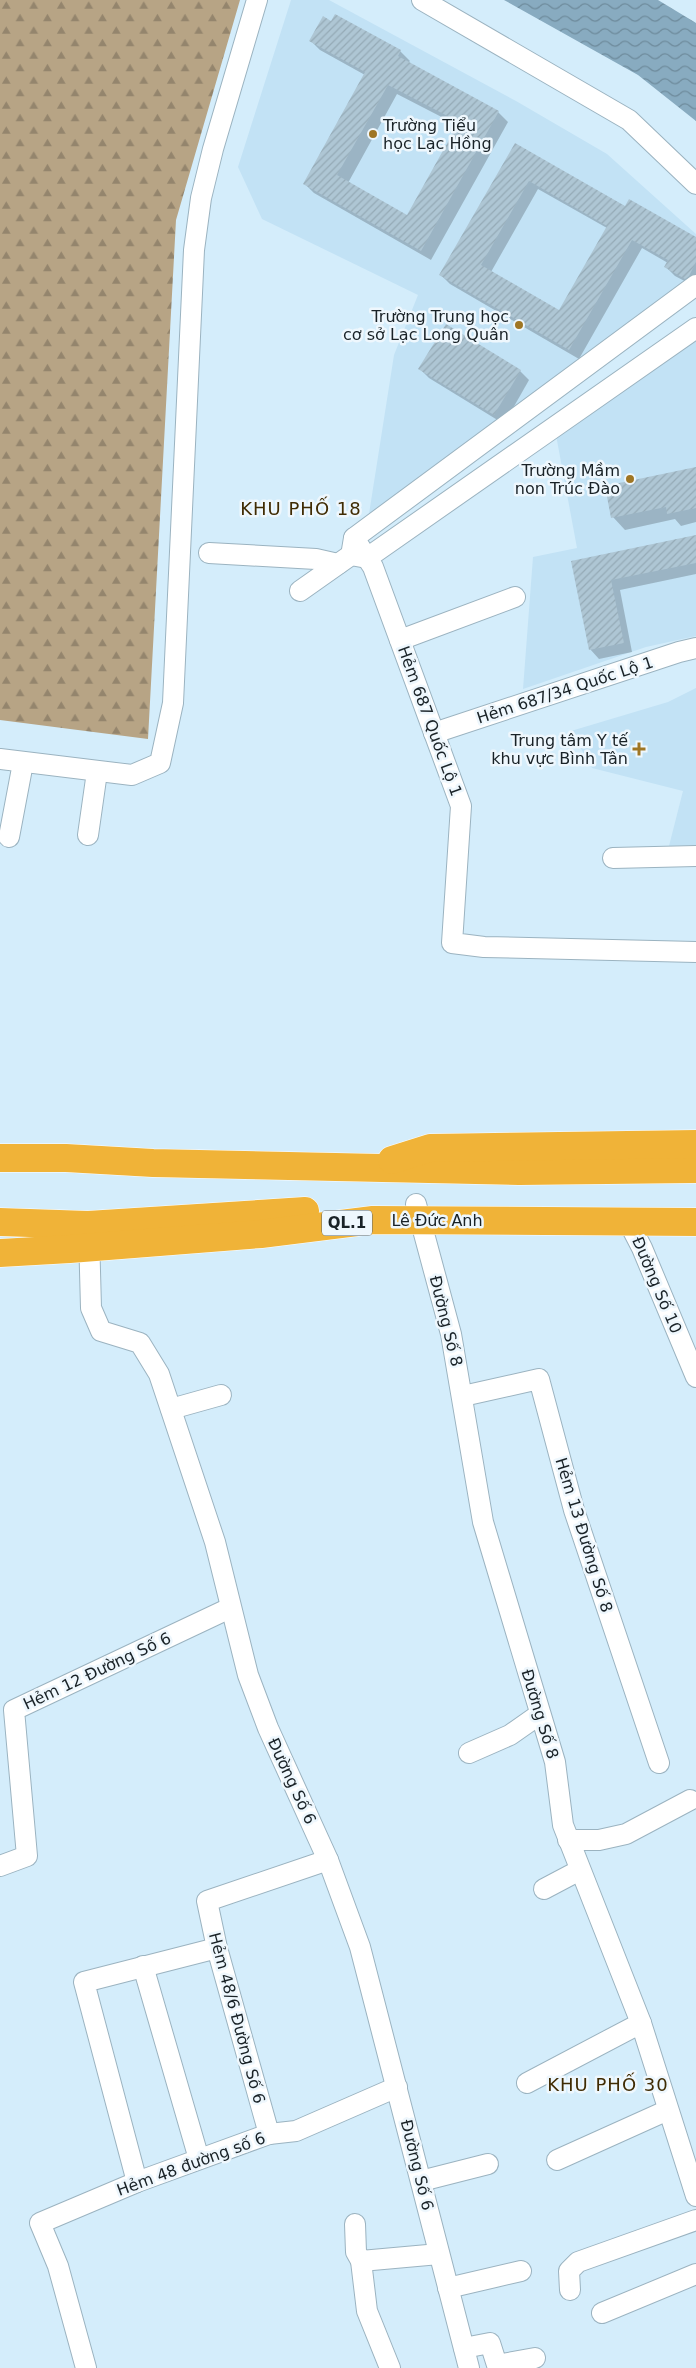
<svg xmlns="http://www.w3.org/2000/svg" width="696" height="2368" font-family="'DejaVu Sans',sans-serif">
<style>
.built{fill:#c2e2f5}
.forest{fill:url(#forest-firs)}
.water{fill:url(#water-waves)}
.shadow{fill:#0003;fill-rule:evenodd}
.building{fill:url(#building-hatch);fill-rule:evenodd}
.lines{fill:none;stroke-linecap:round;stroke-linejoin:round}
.minor-casing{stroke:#9bb3c0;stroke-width:22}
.highway-casing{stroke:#fff;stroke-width:29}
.minor{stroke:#fff;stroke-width:20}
.highway{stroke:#f0b338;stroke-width:28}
.poi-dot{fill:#9f7624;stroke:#eef7fd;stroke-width:2}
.labels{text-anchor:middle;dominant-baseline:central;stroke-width:5;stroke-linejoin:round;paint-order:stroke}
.shield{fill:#eef7fd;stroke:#596267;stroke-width:1}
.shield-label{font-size:15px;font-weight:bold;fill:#192227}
.poi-label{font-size:16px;fill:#192227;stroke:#eef7fd;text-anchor:end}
.street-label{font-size:16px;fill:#192227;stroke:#eef7fd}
.neighbourhood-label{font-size:18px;letter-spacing:1px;fill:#3f2b03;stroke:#eef7fd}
</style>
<defs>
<pattern id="forest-firs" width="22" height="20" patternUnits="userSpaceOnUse" patternTransform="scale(1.25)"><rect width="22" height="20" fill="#b7a485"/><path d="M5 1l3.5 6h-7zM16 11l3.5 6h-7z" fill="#94856d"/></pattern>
<pattern id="water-waves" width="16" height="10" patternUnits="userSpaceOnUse" patternTransform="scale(1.25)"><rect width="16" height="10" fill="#88abc0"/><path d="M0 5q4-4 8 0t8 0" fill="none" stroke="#6e8b9c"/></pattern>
<pattern id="building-hatch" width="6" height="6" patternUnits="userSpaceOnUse" patternTransform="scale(1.25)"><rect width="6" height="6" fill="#aec6d4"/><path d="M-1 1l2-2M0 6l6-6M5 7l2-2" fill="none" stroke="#95aab6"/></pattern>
</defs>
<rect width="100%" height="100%" fill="#d4edfb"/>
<g class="built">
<polygon points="291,0 329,0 516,101 607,154 696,234 696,278 369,514 394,355 418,295 262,219 238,167"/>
<polygon points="696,334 696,636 646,647 523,689 533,557 577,548 556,435"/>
<polygon points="696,688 696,845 669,846 683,791 592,768 571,731 668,702"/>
</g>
<polygon class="forest" points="0,0 240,0 176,220 148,739 0,720"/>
<polygon class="water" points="504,0 658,0 696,23 696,121 638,75"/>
<g class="shadow">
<path d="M311,41L400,51L410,61L408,63L498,112L508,122L431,260L314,193L305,184L365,75L320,50ZM397,94L459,126L408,217L348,183Z"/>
<path d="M515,145L626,207L696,238V287L675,276L666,267L668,263L642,248L579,359L450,284L441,275ZM538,189L607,228L560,312L491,272Z"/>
<polygon points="420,369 520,371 529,380 504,424 429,378"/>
<polygon points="696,468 696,522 681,526 675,519 625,530 613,517"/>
<polygon points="696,537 696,574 620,590 632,652 599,659 590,649 572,562"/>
</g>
<g class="building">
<path d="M335,14L401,50L398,56L499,111L421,251L303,184L365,72L309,41L323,16L331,21ZM388,85L459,122L407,215L337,175Z"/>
<path d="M515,143L625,206L629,199L696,237V262L689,276L685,279L664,267L668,260L632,240L569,350L439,275ZM529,181L607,226L559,310L481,265Z"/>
<polygon points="446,324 521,370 494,415 418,369"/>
<polygon points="696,467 696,508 667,514 666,507 611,518 605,486"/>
<polygon points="696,535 696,563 611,580 624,643 589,650 571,561"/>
</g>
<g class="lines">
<defs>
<g id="minor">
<polyline points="422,0 629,120 696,184"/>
<polyline points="354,538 373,567 461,806 452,943 484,947 696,952"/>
<polyline points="352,550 354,538 696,285"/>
<polyline points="209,553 316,559 338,564"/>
<polyline points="300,591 351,555 367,558 696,328"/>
<polyline points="400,640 515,597"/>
<polyline points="434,733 679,652 696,648"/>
<polyline points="0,759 132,775 160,763 173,703 194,250 201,198 213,149 257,0"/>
<polyline points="88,835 97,772"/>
<polyline points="9,837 23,763"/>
<polyline points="613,858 696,856"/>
<polyline points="416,1204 451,1334 483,1522 555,1762 563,1825 641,2023 696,2196"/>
<polyline points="628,1221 642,1248 696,1377"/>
<polyline points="89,1234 91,1308 101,1331 140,1343 159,1374 215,1542 248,1675 268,1728 328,1860 360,1947 469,2368"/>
<polyline points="463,1396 539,1379 574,1510 659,1763"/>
<polyline points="171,1409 221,1395"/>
<polyline points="469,1753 510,1735 540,1714"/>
<polyline points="568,1840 599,1840 626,1834 690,1800"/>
<polyline points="0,1866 27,1856 14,1710 230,1608"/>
<polyline points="544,1889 580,1870"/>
<polyline points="143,1966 199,2159"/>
<polyline points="527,2083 641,2023"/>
<polyline points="269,2134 217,1948 207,1901 328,1860"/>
<polyline points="557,2160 668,2110"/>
<polyline points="421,2181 488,2164"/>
<polyline points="137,2182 84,1982 217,1948"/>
<polyline points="355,2224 356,2252 361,2261 367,2311 390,2368"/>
<polyline points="361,2261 439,2254"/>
<polyline points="448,2288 521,2271"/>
<polyline points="570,2290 569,2271 578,2262 696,2220"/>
<polyline points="602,2313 696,2274"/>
<polyline points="464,2348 490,2343 497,2365 535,2358"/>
<polyline points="86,2368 58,2266 40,2223 137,2182 269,2134 296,2131 397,2087"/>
</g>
<g id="highway">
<polyline points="0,1158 66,1158 153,1163 519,1171 696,1169"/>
<polyline points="392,1160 430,1148 696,1144"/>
<polyline points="0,1222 88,1225 305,1211"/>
<polyline points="0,1253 70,1249 261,1234 373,1220 696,1222"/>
</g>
</defs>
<use href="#minor" class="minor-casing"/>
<use href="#highway" class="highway-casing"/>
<use href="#minor" class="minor"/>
<use href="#highway" class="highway"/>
</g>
<g class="poi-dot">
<circle cx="373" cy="134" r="5"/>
<circle cx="519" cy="325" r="5"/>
<circle cx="630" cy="479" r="5"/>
<path d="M636.5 741.5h5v5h5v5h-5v5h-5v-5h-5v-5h5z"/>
</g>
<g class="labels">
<rect class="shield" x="322" y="1210.5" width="50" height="25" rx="4"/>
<g class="shield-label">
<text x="347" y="1223">QL.1</text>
</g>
<g class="poi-label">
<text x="383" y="125" text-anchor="start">Trường Tiểu<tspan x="383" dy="18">học Lạc Hồng</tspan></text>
<text x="509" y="316">Trường Trung học<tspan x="509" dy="18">cơ sở Lạc Long Quân</tspan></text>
<text x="620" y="470">Trường Mầm<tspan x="620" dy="18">non Trúc Đào</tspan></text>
<text x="628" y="740">Trung tâm Y tế<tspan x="628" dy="18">khu vực Bình Tân</tspan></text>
</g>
<g class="street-label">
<text transform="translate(565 690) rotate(-18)">Hẻm 687/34 Quốc Lộ 1</text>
<text transform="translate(430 721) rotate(70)">Hẻm 687 Quốc Lộ 1</text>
<text x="437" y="1220">Lê Đức Anh</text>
<text transform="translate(657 1285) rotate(67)">Đường Số 10</text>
<text transform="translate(446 1321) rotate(76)">Đường Số 8</text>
<text transform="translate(584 1535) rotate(73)">Hẻm 13 Đường Số 8</text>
<text transform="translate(97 1671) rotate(-25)">Hẻm 12 Đường Số 6</text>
<text transform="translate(540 1714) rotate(73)">Đường Số 8</text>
<text transform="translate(292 1781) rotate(65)">Đường Số 6</text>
<text transform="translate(237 2018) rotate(75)">Hẻm 48/6 Đường Số 6</text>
<text transform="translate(191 2164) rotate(-20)">Hẻm 48 đường số 6</text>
<text transform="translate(417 2165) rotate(76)">Đường Số 6</text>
</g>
<g class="neighbourhood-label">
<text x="301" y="508">KHU PHỐ 18</text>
<text x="608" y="2084">KHU PHỐ 30</text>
</g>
</g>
</svg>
